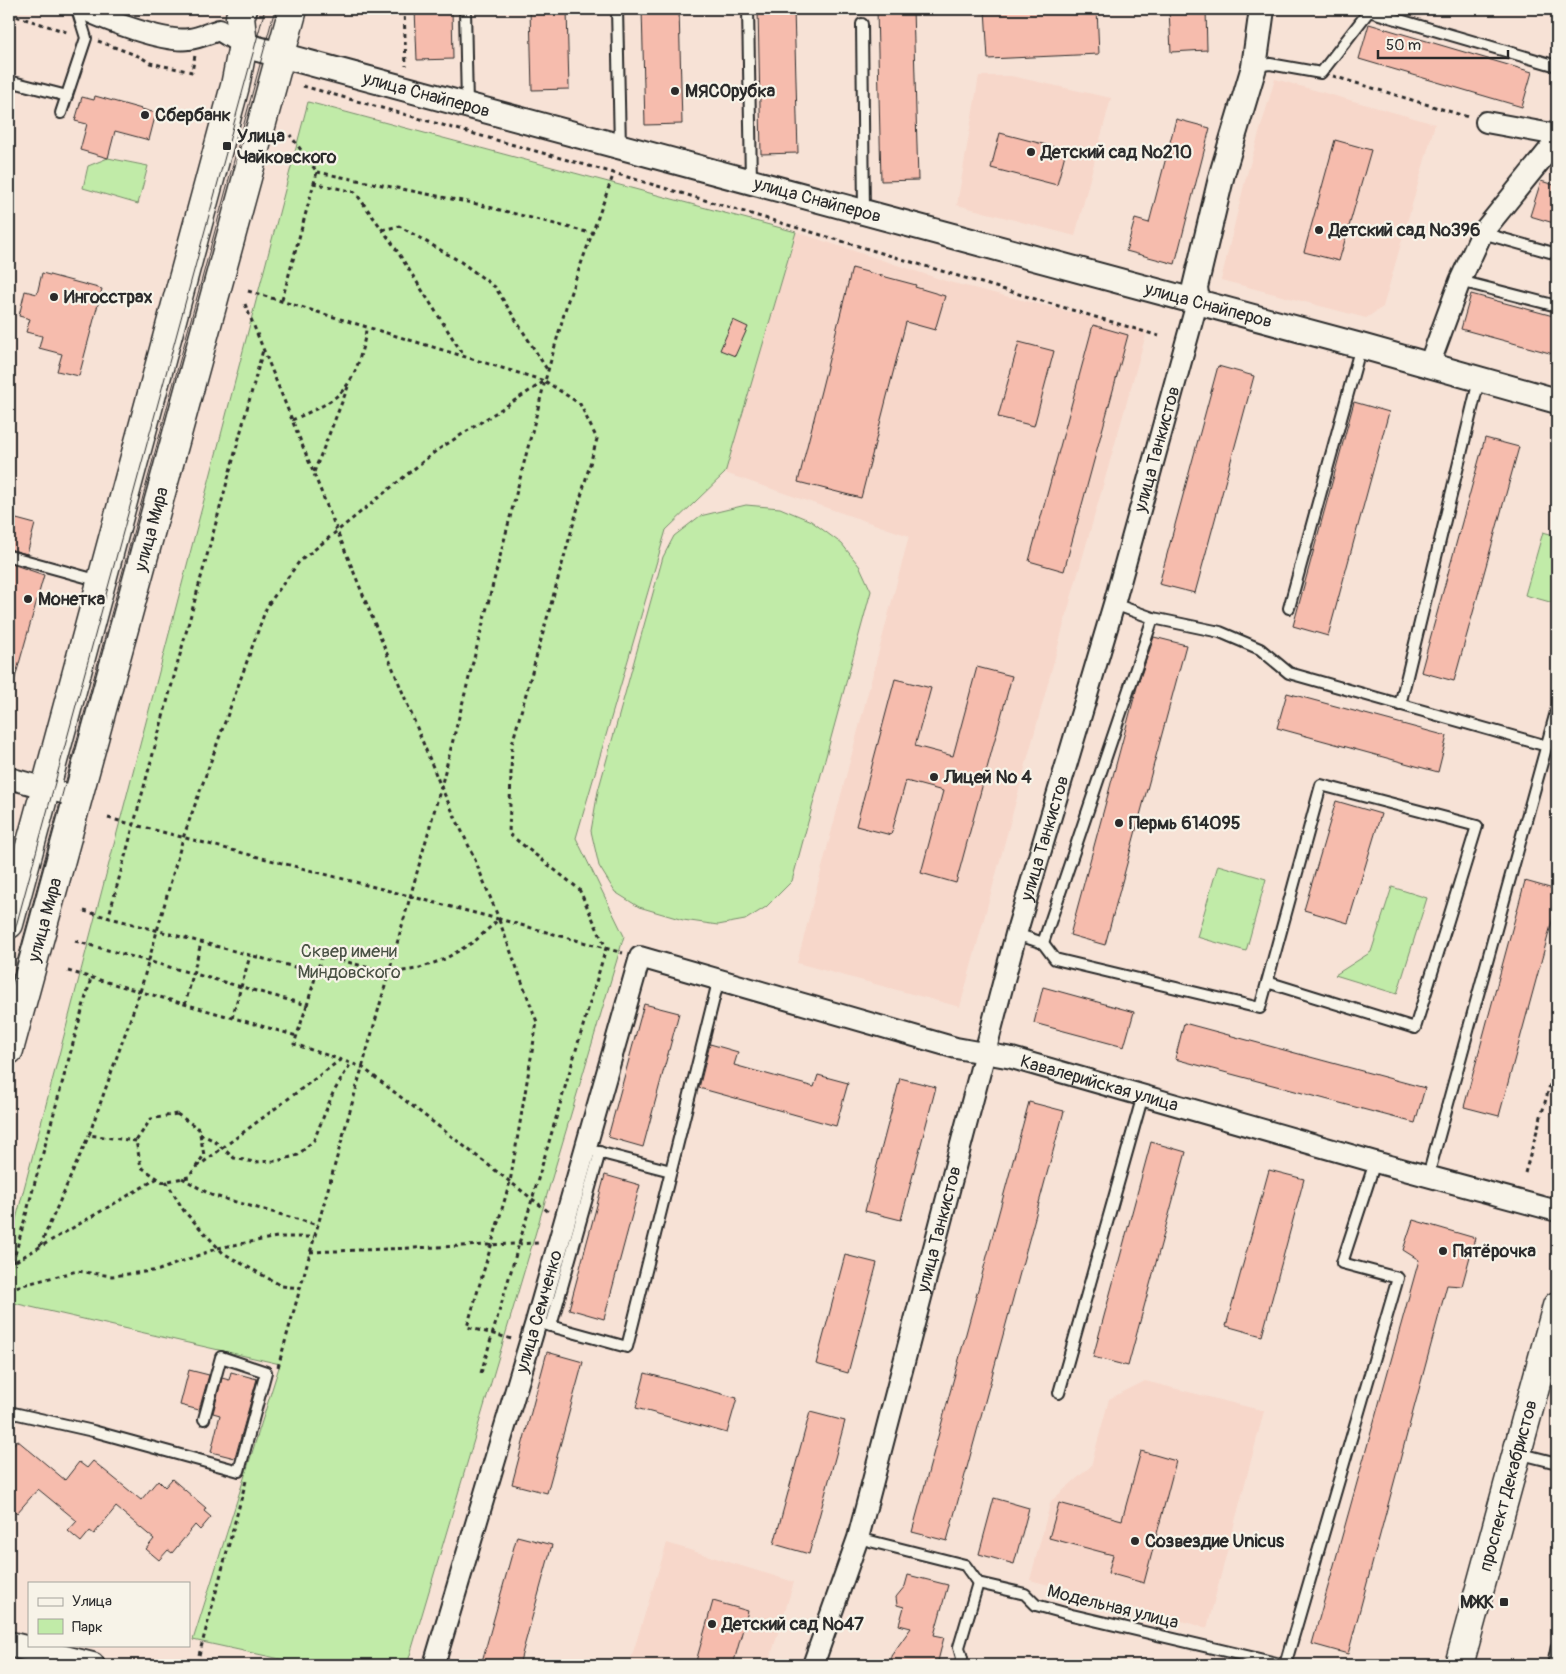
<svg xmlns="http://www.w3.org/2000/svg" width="1566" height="1674" font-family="Pangolin,sans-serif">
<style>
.built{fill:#f7d7ca}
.green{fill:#c1eba8;stroke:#768b6a}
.building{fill:#f6bcad;stroke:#2b2b2b}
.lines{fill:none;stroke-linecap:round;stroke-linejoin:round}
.service-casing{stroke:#2b2b2b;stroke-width:14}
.minor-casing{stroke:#2b2b2b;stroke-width:24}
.tertiary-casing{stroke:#2b2b2b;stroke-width:28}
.secondary-casing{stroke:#2b2b2b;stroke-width:31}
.path{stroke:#2b2b2b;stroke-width:3;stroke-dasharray:4 4;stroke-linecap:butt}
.service{stroke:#f7f3e8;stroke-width:10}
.minor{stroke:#f7f3e8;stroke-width:20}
.tertiary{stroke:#f7f3e8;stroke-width:24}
.secondary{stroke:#f7f3e8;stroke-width:28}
.tram{stroke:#2b2b2b;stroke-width:1}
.poi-dot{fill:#2b2b2b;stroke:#f7f3e8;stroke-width:2}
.labels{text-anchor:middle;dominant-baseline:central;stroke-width:4.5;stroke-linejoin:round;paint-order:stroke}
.poi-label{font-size:18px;font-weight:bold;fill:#2b2b2b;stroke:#f7f3e8;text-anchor:start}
.street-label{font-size:18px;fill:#2b2b2b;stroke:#f7f3e8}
.park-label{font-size:18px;fill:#495144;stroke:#f7f3e8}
</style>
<rect width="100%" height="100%" fill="#f7e2d6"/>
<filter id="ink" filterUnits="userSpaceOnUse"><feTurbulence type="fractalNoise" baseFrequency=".02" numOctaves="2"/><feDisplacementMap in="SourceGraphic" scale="10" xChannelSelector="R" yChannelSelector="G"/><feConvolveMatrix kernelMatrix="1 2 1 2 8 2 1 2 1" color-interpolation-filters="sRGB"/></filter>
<g filter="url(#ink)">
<g class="built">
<polygon points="979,76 1011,76 1111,98 1075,236 957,205"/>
<polygon points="1275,79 1435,124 1383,307 1366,318 1221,280 1245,181"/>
<polygon points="796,232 949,282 1147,331 1073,591 960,1007 797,963 909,536 725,473"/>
<polygon points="1145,1381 1264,1411 1207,1628 1030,1580 1051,1501 1091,1466 1109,1399"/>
<polygon points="667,1543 794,1582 768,1665 629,1665"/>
</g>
<g class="green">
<polygon points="308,102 796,232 725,473 666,530 576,838 624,936 407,1665 308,1665 193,1640 280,1364 9,1302 9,1246"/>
<polygon points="108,158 148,166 138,204 83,188 88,166"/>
<polygon points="746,505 780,508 811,521 842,544 860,567 871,591 792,881 766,907 745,920 718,925 683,920 639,907 615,892 599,866 591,831 598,791 663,557 674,536 700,516"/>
<polygon points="1543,532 1557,536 1557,604 1525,595"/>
<polygon points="1218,865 1266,879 1246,951 1197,937"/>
<polygon points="1392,887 1427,898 1397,994 1335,975 1371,952"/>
</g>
<g class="building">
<polygon points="415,9 452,9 453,59 417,60"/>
<polygon points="530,9 567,9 569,89 532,90"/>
<polygon points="642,9 679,9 682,124 645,125"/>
<polygon points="758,9 794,9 798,153 761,154"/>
<polygon points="877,9 913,9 918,180 881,181"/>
<polygon points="985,9 1097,9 1099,54 988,59"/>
<polygon points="1169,9 1206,9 1207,50 1171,52"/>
<polygon points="1369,24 1532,72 1522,107 1359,59"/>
<polygon points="95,96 156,113 149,140 115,131 108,158 80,150 87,124 75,121 82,97 94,100"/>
<polygon points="1176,119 1210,128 1175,264 1126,251 1135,219 1149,223"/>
<polygon points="1000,133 1066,150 1057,185 991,168"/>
<polygon points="1335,140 1371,150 1339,261 1304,252"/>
<polygon points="1541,181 1557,186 1557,224 1530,216"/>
<polygon points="852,268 916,285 915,287 945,296 935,330 906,322 861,498 798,482"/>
<polygon points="42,273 102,289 79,376 57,371 62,354 39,348 42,336 26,332 30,319 19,316 25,291 37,294"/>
<polygon points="1471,294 1557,317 1557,355 1461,329"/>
<polygon points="733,320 748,327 735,356 720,350"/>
<polygon points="1093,325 1128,335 1064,571 1029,561"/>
<polygon points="1019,342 1054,351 1034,426 998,417"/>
<polygon points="1218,366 1254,376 1195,593 1159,584"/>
<polygon points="1354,402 1389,412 1328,636 1293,626"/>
<polygon points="1485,438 1519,447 1454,681 1421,672"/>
<polygon points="9,517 35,524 27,554 9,549"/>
<polygon points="9,563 44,575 13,685 9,684"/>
<polygon points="1154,637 1186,645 1105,945 1070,935 1137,687"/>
<polygon points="977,667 1012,676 956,883 921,873 943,791 906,781 891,835 856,826 895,679 931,688 915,746 953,756"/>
<polygon points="1287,693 1447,736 1438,772 1277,728"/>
<polygon points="1336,801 1381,814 1348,923 1304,910"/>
<polygon points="1525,881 1557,890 1557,903 1499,1116 1464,1107"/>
<polygon points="1043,987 1134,1012 1124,1047 1034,1023"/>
<polygon points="644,1004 679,1013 643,1147 608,1137"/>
<polygon points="1184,1023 1425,1088 1415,1123 1175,1059"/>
<polygon points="710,1044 738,1052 734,1065 814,1087 818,1075 848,1083 836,1126 699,1088"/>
<polygon points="900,1078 936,1087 901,1220 865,1211"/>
<polygon points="1029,1102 1064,1111 947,1541 912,1532"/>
<polygon points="1151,1142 1186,1152 1128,1366 1093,1357"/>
<polygon points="1269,1170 1304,1179 1262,1336 1226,1326"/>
<polygon points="605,1175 640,1185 604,1319 569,1309"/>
<polygon points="1413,1220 1475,1238 1462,1286 1447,1285 1348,1654 1312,1644 1419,1260 1403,1250"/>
<polygon points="845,1255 877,1263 848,1373 816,1364"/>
<polygon points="547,1352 583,1362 547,1493 512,1484"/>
<polygon points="189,1370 209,1375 199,1410 180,1405"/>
<polygon points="231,1372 257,1379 235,1458 211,1452 220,1415 213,1413 222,1378 229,1380"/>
<polygon points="645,1373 737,1398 727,1433 636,1408"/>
<polygon points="810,1412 845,1421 809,1554 774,1544"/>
<polygon points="17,1440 65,1480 79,1462 87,1468 93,1461 141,1500 158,1480 165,1487 172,1479 206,1508 204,1511 211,1517 200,1530 195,1525 172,1553 168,1550 159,1560 146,1549 154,1539 116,1507 94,1534 90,1531 81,1542 68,1531 77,1521 38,1489 17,1513 9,1506 9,1450"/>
<polygon points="1141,1451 1176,1461 1144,1583 1108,1573 1113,1555 1049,1538 1059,1503 1122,1520"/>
<polygon points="994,1498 1029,1508 1014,1564 979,1554"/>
<polygon points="517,1536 552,1545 519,1665 481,1665"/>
<polygon points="908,1575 948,1585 934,1635 944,1637 937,1665 892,1665 891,1656 911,1628 899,1625 904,1607 897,1605 896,1597 905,1586"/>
<polygon points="713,1601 748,1611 733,1665 695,1665"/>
</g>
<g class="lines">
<defs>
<g id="service">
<polyline points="465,9 467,105"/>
<polyline points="617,9 620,147"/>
<polyline points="748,9 751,181"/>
<polyline points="862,24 864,212"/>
<polyline points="1255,66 1270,64 1321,73 1369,11 1557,66"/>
<polyline points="9,81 67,96"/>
<polyline points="61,113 86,38 77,9"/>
<polyline points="1482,233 1557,254"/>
<polyline points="1460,281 1557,306"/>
<polyline points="9,556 100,581"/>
<polyline points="1289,608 1361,346"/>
<polyline points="1153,618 1220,632 1260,649 1289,673 1547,746"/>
<polyline points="1400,705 1479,380"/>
<polyline points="1016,934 1043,943 1153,618 1114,604"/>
<polyline points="1043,943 1055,959 1260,1008 1321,785 1477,826 1415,1028 1267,982"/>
<polyline points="594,1151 671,1171"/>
<polyline points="1428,1176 1557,708"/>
<polyline points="536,1322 627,1347 719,978"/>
<polyline points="551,1326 600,1152"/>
<polyline points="1059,1393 1143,1095"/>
<polyline points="9,1412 93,1431 239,1471 266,1372 221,1357 204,1419"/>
<polyline points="1518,1453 1557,1463"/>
<polyline points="858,1538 965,1565 978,1583 1025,1594 1036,1605 1072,1615 1285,1665"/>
<polyline points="960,1665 962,1658 959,1647 978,1583"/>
<polyline points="1285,1665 1398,1278 1342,1263 1375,1162"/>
<polyline points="1553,1665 1557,1646"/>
</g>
<g id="minor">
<path d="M83,9C106,20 164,43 189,39C199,38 209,33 219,30L243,45"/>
<polyline points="1486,122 1557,135"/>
<polyline points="1429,365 1460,281 1482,233 1557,140"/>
<polyline points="9,778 77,797"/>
<path id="s1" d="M434,1665L536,1322L640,957L956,1048L1012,1058L1375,1162L1557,1211"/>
<path id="s2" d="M813,1665L858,1538L1016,934L1114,604L1197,303"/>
</g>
<g id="tertiary">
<path id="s3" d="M243,45L1361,346L1557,401"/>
<polyline points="1197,303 1195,287 1222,174 1254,67 1262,9"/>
<polyline points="9,1644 92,1665"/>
</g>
<g id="secondary">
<polyline points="9,924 235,86 243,45 240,17 243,9"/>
<path id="s4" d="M9,1050L293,9"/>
<path id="s5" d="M1459,1665L1557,1306"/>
</g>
</defs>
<use href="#service" class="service-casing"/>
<use href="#minor" class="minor-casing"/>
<use href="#tertiary" class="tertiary-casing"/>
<use href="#secondary" class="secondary-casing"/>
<g class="path">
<polyline points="208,9 216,11"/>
<polyline points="404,9 406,66"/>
<polyline points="9,14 70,33"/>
<polyline points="98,41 141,57 150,63 192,72 195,55"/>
<polyline points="1333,76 1468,117"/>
<polyline points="303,86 614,173 1159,336"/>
<polyline points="317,172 477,204 590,233"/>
<polyline points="313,183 355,192 392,243 464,356"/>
<polyline points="382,230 399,226 461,262 495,287 548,371"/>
<polyline points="248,291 545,381 441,787 278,1367"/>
<polyline points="282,300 317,172 290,135"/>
<polyline points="245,304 441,787 473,855 499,919 623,953"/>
<path d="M292,420C330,403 350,396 361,353C363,345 366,336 366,327"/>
<polyline points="314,472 348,387"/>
<polyline points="108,818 498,919"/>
<polyline points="84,911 317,973"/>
<polyline points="108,919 263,350"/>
<polyline points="499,920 537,1022 510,1182 467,1327 512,1339"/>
<polyline points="75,941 307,1005 322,955 388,973 417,969 445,959 475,941 499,919"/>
<polyline points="68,971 297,1036"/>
<polyline points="185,1005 201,943"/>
<polyline points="307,1005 294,1044 362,1067 549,1212"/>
<polyline points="232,1018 250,956"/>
<polygon points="177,1114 199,1129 204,1155 189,1177 163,1182 141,1167 136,1141 151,1119"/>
<polyline points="200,1134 213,1140 234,1158 254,1162 277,1161 298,1155 314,1140 333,1093 351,1063"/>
<polyline points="136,1141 89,1135 140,992 183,838 267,606 299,562 436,451 545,381 568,300 614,173"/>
<polyline points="197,1167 340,1060"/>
<polyline points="1525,1173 1557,1060"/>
<polyline points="182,1178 211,1195 318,1225"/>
<polyline points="166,1181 184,1211 223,1253 282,1286 300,1288"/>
<polyline points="40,1246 89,1135"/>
<polyline points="310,1252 539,1243"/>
<polyline points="13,1262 91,978"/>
<polyline points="9,1265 158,1178"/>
<polyline points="9,1285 15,1287 77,1271 112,1276 159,1270 218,1248 277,1237 314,1237"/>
<polyline points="481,1373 606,948 579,889 509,834 512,744 597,439 580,404 545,381"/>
<polyline points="199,1655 246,1481"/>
</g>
<use href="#service" class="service"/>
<use href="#minor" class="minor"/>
<use href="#tertiary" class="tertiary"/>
<use href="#secondary" class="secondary"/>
<g class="tram">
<polyline points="9,952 265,9"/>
<polyline points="9,991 275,9"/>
</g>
</g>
</g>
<g class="poi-dot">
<circle cx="675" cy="91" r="5"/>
<circle cx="145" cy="115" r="5"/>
<rect x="222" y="141" width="10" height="10" rx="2.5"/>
<circle cx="1031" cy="152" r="5"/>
<circle cx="1319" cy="230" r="5"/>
<circle cx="54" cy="297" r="5"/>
<circle cx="28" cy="599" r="5"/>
<circle cx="934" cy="777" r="5"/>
<circle cx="1119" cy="823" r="5"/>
<circle cx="1443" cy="1251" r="5"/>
<circle cx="1135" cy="1541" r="5"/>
<rect x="1499" y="1597" width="10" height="10" rx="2.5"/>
<circle cx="712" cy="1624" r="5"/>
</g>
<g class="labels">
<g class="poi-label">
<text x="685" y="91">МЯСОрубка</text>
<text x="155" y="115">Сбербанк</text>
<text x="237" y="136">Улица<tspan x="237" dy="21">Чайковского</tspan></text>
<text x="1041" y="152">Детский сад №210</text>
<text x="1329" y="230">Детский сад №396</text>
<text x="64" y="297">Ингосстрах</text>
<text x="38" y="599">Монетка</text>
<text x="944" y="777">Лицей № 4</text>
<text x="1129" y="823">Пермь 614095</text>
<text x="1453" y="1251">Пятёрочка</text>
<text x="1145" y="1541">Созвездие Unicus</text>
<text x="1494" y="1602" text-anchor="end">МЖК</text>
<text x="722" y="1624">Детский сад №47</text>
</g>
<g class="street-label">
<text stroke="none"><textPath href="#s3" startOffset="190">улица Снайперов</textPath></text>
<text stroke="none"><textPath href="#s3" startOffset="595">улица Снайперов</textPath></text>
<text stroke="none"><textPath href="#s3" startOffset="1000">улица Снайперов</textPath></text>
<text stroke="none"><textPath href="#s2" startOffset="1264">улица Танкистов</textPath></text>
<text stroke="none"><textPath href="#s4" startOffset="540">улица Мира</textPath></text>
<text stroke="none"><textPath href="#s2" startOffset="859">улица Танкистов</textPath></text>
<text stroke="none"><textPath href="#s4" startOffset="135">улица Мира</textPath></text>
<text stroke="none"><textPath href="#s1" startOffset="1214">Кавалерийская улица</textPath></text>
<text stroke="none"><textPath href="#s2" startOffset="454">улица Танкистов</textPath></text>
<text stroke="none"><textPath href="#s1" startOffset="369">улица Семченко</textPath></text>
<text stroke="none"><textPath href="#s5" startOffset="186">проспект Декабристов</textPath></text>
<text transform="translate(1113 1607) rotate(14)">Модельная улица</text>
</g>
<g class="park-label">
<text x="349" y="951">Сквер имени<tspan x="349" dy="21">Миндовского</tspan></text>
</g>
</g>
<rect width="1566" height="1674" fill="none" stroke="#f7f3e8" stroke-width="30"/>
<rect x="15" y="15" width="1536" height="1644" fill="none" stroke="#2b2b2b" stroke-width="2" filter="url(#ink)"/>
<rect x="28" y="1582" width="162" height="65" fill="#f7f3e8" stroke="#a5a39c"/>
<rect x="38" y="1598" width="25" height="8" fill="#f7f3e8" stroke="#a5a39c"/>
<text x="72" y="1606" font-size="15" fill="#2b2b2b">Улица</text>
<rect x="38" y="1619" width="25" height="15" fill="#c1eba8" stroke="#a5a39c"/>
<text x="72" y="1632" font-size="15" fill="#2b2b2b">Парк</text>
<path d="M1378 50v8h130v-8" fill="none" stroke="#2b2b2b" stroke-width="2.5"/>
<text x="1386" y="50" font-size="15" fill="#2b2b2b" stroke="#f7f3e8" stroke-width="4" paint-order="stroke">50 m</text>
</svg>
